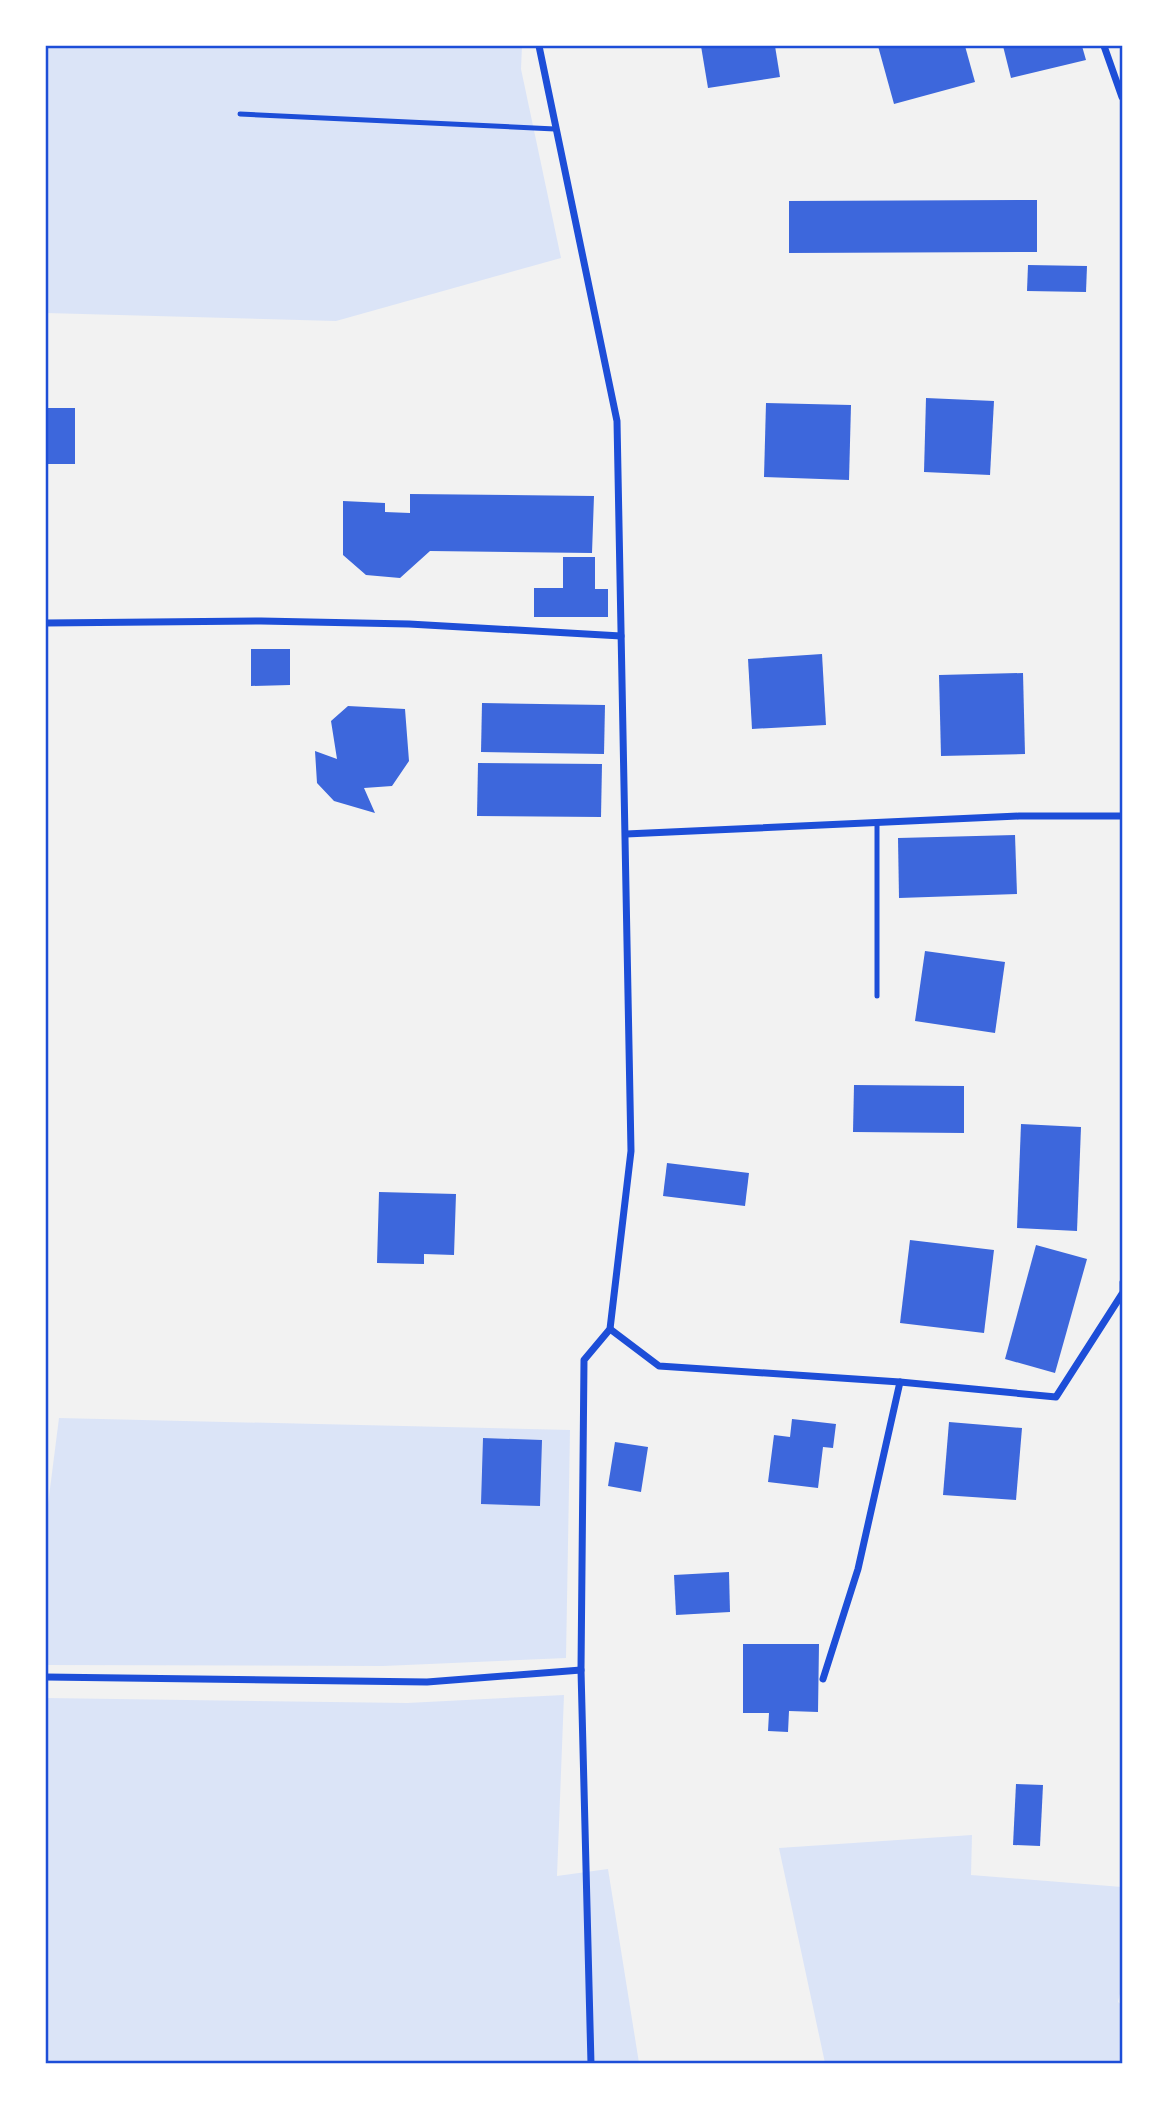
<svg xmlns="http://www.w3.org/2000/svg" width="1168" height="2109" font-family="'PT Sans Narrow',sans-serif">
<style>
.green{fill:#dbe4f7}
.building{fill:#3d67dc}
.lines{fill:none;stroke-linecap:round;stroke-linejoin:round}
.service{stroke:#1d4ed8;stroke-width:5}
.minor{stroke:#1d4ed8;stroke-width:7}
.neatline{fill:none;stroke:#1d4ed8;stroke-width:2.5}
</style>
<rect width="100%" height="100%" fill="#f2f2f2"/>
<g class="green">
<polygon points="46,46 522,46 521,69 561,258 336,321 46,313"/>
<polygon points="59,1418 570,1430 566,1658 383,1666 46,1665 46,1520"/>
<polygon points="564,1695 557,1876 608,1869 639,2063 46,2064 46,1698 407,1703"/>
<polygon points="972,1835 971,1875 1122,1887 1122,1985 1118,2002 1122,2005 1122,2063 825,2063 779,1848"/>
</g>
<g class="building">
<polygon points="701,46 775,46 780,77 708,88"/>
<polygon points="878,46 965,46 975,82 894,104"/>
<polygon points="1003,46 1082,46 1086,60 1011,78"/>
<polygon points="1037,200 1037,252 789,253 789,201"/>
<polygon points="1028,265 1087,266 1086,292 1027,291"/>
<polygon points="926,398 994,401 990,475 924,472"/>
<polygon points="766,403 851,405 849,480 764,477"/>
<rect x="46" y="408" width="29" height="56"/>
<polygon points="410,494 594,496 592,553 430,551 400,578 366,575 343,555 343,501 385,503 385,512 410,513"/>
<polygon points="563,557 595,557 595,589 608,589 608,617 534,617 534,588 563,588"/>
<polygon points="251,649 290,649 290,685 251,686"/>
<polygon points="822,654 826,725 752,729 748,659"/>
<polygon points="1023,673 1025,754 941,756 939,675"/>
<polygon points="482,703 605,705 604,754 481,752"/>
<polygon points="348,706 405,709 409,761 392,786 364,788 375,813 334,801 317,783 315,751 337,759 331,721"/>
<polygon points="478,763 602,764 601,817 477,816"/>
<polygon points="1015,835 1017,894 899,898 898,838"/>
<polygon points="925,951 1005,962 995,1033 915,1021"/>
<polygon points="854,1085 964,1086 964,1133 853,1132"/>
<polygon points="1021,1124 1081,1127 1077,1231 1017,1228"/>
<polygon points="667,1163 749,1173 745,1206 663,1196"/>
<polygon points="379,1192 456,1194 454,1255 424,1254 424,1264 377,1263"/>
<polygon points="910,1240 994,1250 984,1333 900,1323"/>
<polygon points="1036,1245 1087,1259 1055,1373 1005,1359"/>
<polygon points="792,1419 836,1424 833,1448 823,1447 818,1488 768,1482 774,1435 790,1437"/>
<polygon points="949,1422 1022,1428 1016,1500 943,1495"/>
<polygon points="483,1438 542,1440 540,1506 481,1504"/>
<polygon points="615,1442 648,1447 641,1492 608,1486"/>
<polygon points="729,1572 730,1612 676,1615 674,1575"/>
<polygon points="743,1644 819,1644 818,1712 789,1711 788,1732 768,1731 769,1713 743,1713"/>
<polygon points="1016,1784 1043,1785 1040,1846 1013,1845"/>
</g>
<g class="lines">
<g class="service">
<polyline points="240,114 555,129"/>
<polyline points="877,823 877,996"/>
<polyline points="1122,1294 1122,1282"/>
</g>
<g class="minor">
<polyline points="539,46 617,421 631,1151 610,1329 584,1360 581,1670 591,2064"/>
<polyline points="1104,46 1122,97"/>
<polyline points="46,623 261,621 409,624 621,636"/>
<polyline points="626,834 1019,816 1122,816"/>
<polyline points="610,1329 659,1366 900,1382 1056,1397 1122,1294"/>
<polyline points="46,1677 427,1682 581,1670"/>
<polyline points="823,1679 858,1569 900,1382"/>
</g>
</g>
<rect width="1168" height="2109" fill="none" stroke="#ffffff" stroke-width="94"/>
<rect x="47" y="47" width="1074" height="2015" class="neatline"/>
</svg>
